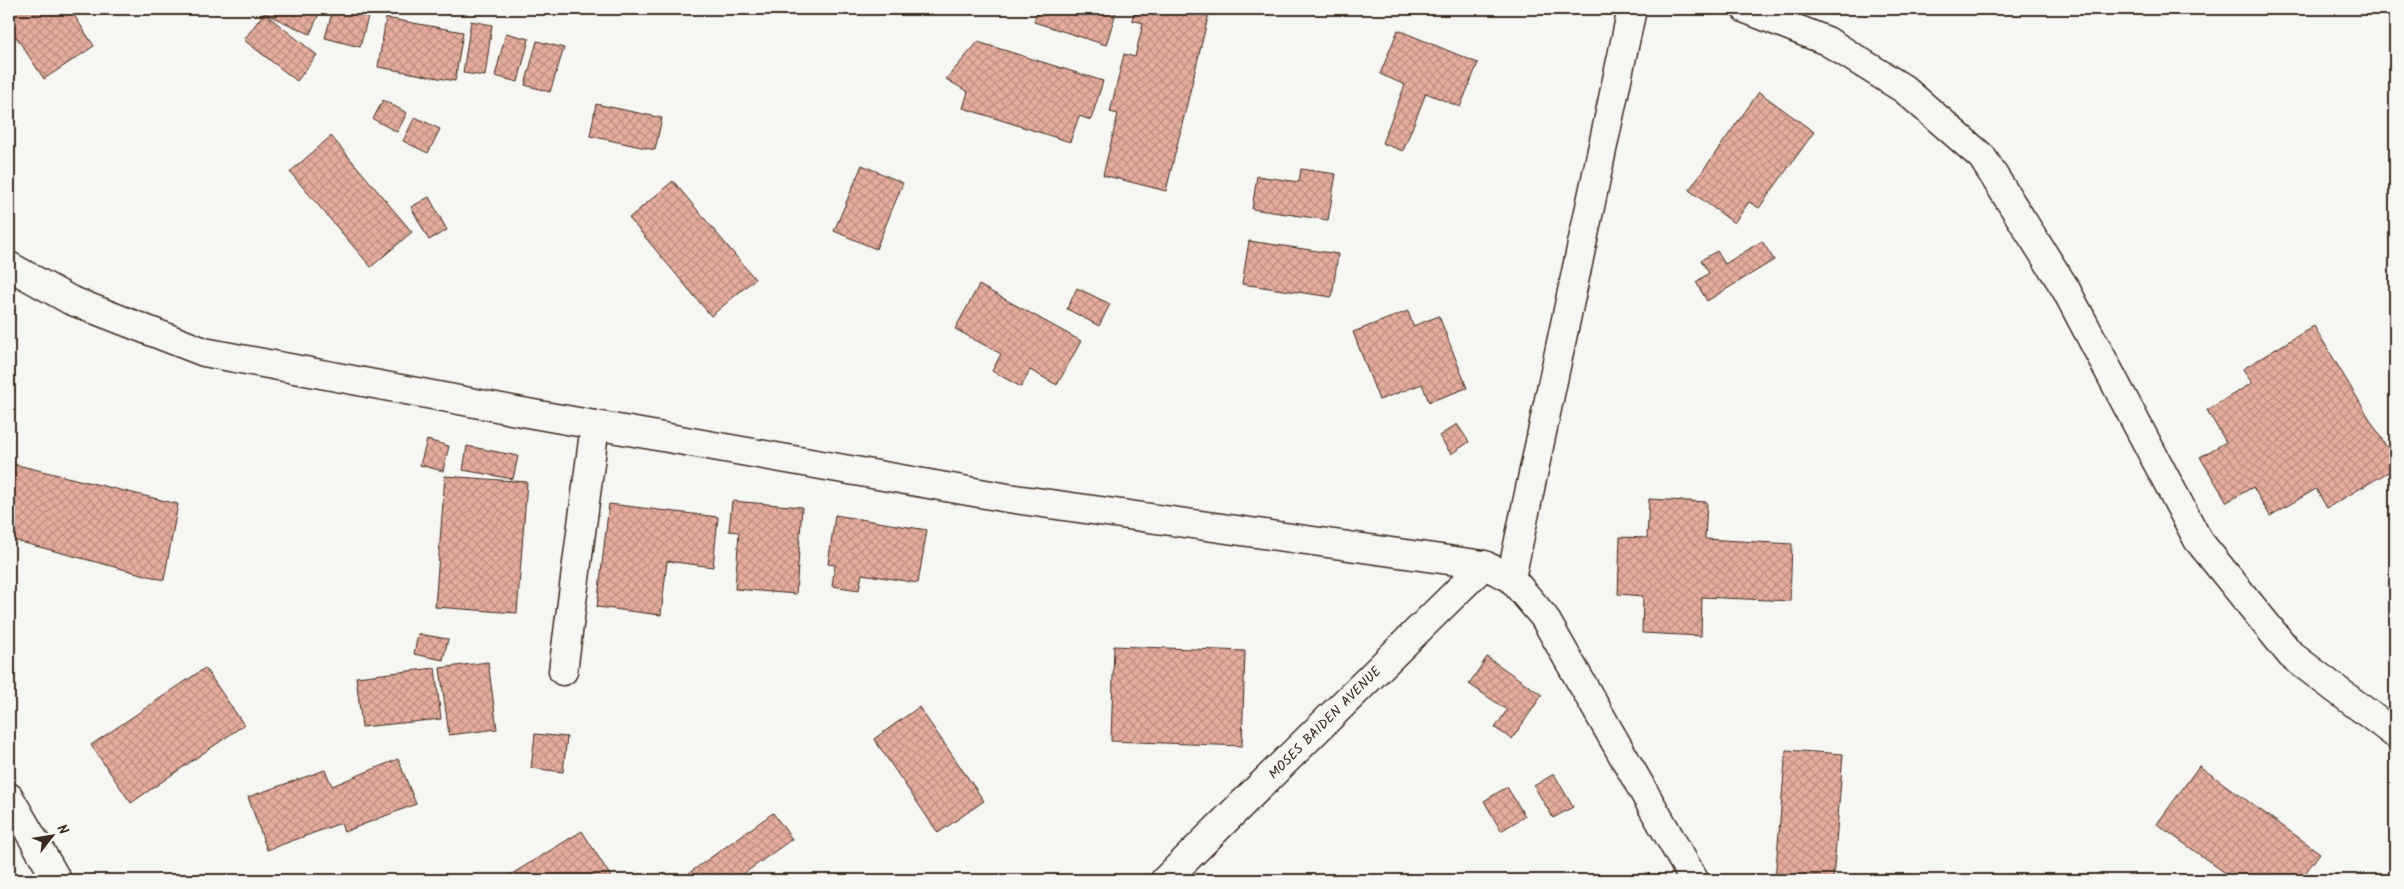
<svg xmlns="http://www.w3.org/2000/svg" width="2404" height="889" font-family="Kalam,sans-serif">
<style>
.building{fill:url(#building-cross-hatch);stroke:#3b2a1e}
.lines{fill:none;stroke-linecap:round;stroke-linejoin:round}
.minor-casing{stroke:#3b2a1e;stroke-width:31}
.minor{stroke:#f6f6f2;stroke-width:28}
.labels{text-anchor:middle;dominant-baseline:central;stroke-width:4.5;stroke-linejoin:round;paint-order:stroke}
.street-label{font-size:14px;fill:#3b2a1e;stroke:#f6f6f2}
</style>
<defs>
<pattern id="building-cross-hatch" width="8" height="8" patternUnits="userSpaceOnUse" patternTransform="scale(1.25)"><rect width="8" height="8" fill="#e6ad9e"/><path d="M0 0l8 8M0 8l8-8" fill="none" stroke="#bc8d80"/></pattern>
</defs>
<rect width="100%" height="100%" fill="#f6f6f2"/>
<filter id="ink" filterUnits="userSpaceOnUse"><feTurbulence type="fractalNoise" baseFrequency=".02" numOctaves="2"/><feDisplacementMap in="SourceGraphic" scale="10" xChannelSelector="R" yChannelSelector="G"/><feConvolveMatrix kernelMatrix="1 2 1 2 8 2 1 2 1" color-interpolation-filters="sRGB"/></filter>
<g filter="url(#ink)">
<g class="building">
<polygon points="9,9 70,9 94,46 44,79 9,26"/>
<polygon points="268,9 321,9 310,34 266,14"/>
<polygon points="333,9 370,9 360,47 325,38"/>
<polygon points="1038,9 1117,9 1106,45 1034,22"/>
<polygon points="1135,9 1210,9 1166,191 1103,175 1118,114 1110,112 1124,54 1135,57 1143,23 1132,20"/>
<polygon points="264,13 317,55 297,81 244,40"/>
<polygon points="386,18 463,32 455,81 378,67"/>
<polygon points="471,21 492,25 485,76 463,73"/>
<polygon points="1398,30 1478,63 1460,107 1426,93 1403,151 1382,143 1405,85 1380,74"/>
<polygon points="506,33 529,39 518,82 495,76"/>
<polygon points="537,41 564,48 550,92 525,85"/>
<polygon points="978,42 1103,81 1091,120 1079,116 1070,142 963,108 968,92 946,79"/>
<polygon points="1759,92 1814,132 1759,208 1749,202 1734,223 1689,190"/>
<polygon points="383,100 407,113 397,132 373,119"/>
<polygon points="596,104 662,118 655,150 590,136"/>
<polygon points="415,117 440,129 428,153 403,141"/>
<polygon points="331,136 412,232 371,267 290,172"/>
<polygon points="862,165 903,183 876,249 834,231"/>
<polygon points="1301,169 1336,174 1328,220 1252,209 1257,176 1299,182"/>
<polygon points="673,181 755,279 711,316 629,218"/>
<polygon points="429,197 447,230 429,240 411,207"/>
<polygon points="1249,241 1338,254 1332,297 1242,284"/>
<polygon points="1762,241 1774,260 1707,301 1696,282 1709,273 1701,260 1717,251 1725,264"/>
<polygon points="979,285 1081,341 1057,385 1030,370 1021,387 992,371 1001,354 955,329"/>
<polygon points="1077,288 1110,304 1099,326 1067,309"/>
<polygon points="1408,311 1413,326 1439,316 1467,388 1429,402 1422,384 1379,400 1353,332"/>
<polygon points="2314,326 2395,461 2395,468 2327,508 2316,489 2270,516 2253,487 2227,502 2200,457 2226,442 2207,410 2252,383 2243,369"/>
<polygon points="1457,424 1469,442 1451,454 1439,436"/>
<polygon points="427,440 449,446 443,471 420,465"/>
<polygon points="467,446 518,456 513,479 463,470"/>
<polygon points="9,463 178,504 164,580 9,539"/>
<polygon points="445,476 527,482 517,613 435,607"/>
<polygon points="1649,499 1707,502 1705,539 1792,544 1790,601 1702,597 1701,636 1642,633 1643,596 1618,594 1620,537 1647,538"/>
<polygon points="732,501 802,507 796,594 735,589 739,532 729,531"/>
<polygon points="609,504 718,517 713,567 667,561 661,615 597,607"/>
<polygon points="835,515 927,530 918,583 862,574 859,590 832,586 835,565 828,564"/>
<polygon points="418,634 448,639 443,660 414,654"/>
<polygon points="1114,646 1245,651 1242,746 1111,741"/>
<polygon points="1487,657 1542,695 1512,739 1495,728 1507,710 1469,684"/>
<polygon points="488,662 497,729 449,735 440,668"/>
<polygon points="205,668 244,725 131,803 91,745"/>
<polygon points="435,668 441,719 362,727 356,677"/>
<polygon points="919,707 984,801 938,833 874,739"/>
<polygon points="535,734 567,737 563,772 531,768"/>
<polygon points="1786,750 1843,754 1833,880 1775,879"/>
<polygon points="398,759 416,804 344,832 341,823 267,850 248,797 325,770 332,786"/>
<polygon points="2199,766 2320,853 2300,880 2235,880 2157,824"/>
<polygon points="1554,774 1573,807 1553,818 1534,786"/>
<polygon points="1507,787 1525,816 1501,831 1484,801"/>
<polygon points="773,813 792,839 735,880 694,880 689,873"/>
<polygon points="582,831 613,880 502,880"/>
</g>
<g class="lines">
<defs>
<g id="minor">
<polyline points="1746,9 1827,41 1904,89 1982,157 2065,288 2198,540 2291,655 2395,734"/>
<polyline points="9,266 70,300 204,352 533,414 1008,498 1484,565 1511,578 1544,617 1694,880"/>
<polyline points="1511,578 1632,9"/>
<polyline points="563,671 595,425"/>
<polyline points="9,797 57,880"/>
<polyline points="1165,880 1484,565"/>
</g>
</defs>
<use href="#minor" class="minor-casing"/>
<use href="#minor" class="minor"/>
</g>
</g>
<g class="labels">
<g class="street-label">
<text transform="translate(1325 723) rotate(-45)">MOSES BAIDEN AVENUE</text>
</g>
</g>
<rect width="2404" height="889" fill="none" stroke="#f6f6f2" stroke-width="30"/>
<rect x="15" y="15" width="2374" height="859" fill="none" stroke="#3b2a1e" stroke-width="2" filter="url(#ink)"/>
<g transform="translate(52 836) rotate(59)" stroke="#f6f6f2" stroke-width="4" paint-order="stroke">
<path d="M0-4L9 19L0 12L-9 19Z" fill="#3b2a1e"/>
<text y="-8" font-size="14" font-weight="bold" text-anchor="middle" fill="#3b2a1e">N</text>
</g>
</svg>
